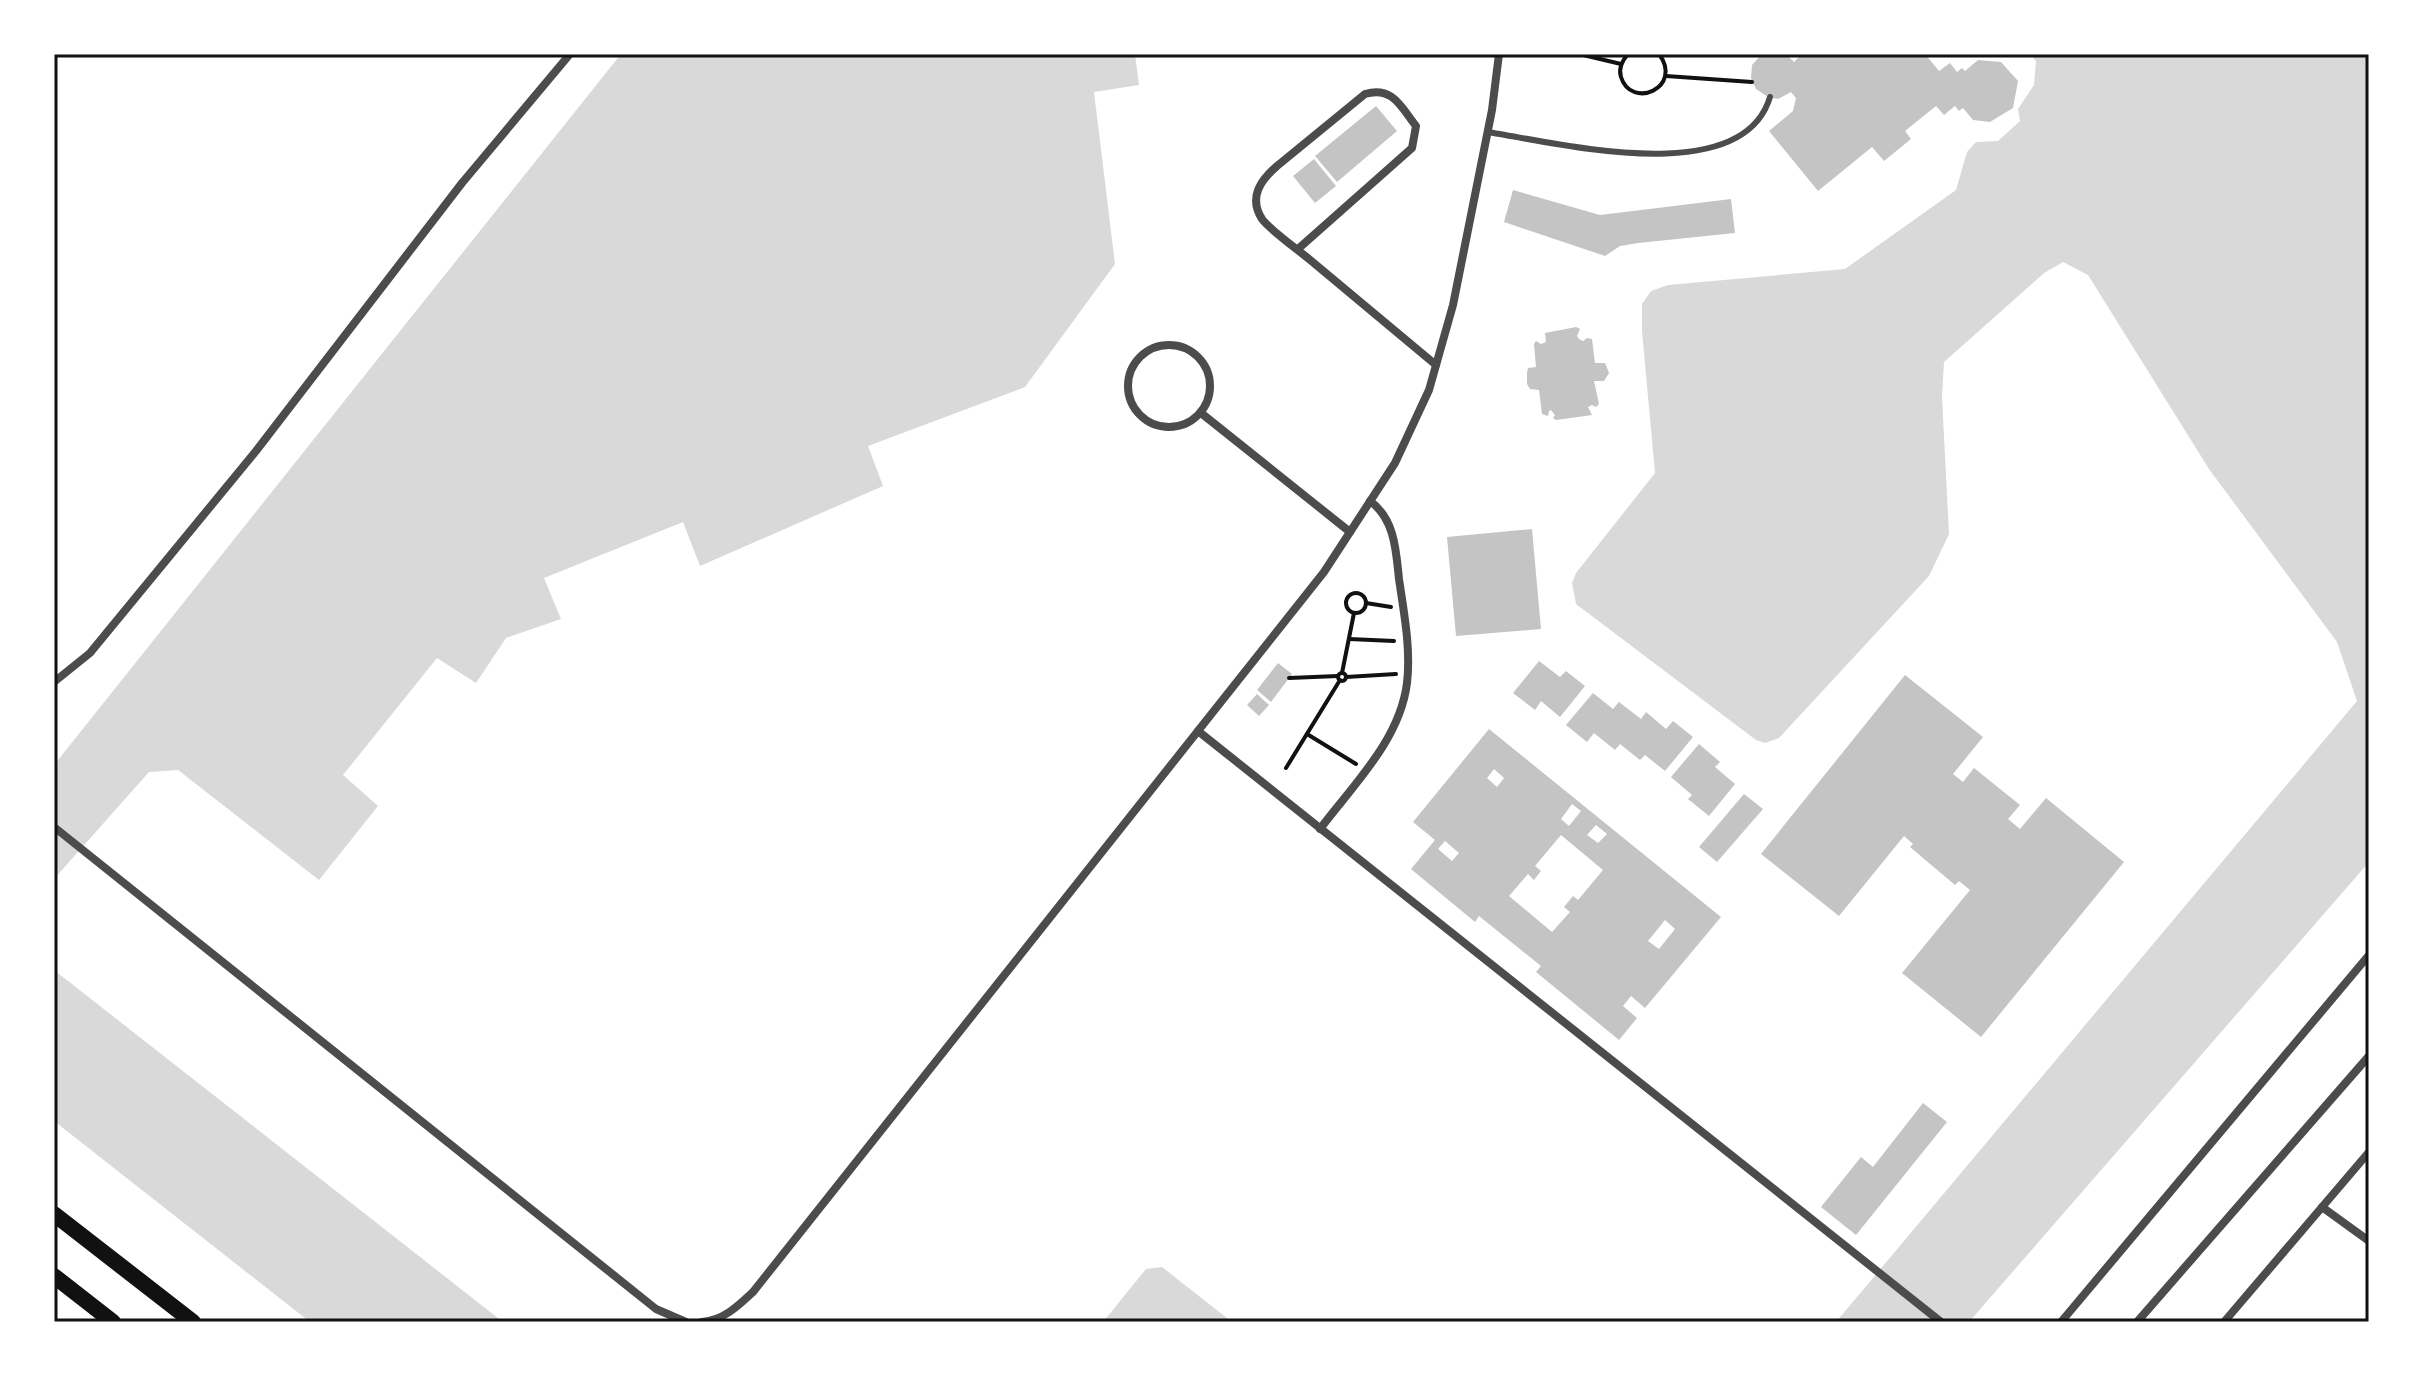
<svg xmlns="http://www.w3.org/2000/svg" width="2423" height="1376" font-family="'Fira Sans Condensed',sans-serif">
<style>
.water{fill:#d9d9d9}
.building{fill:#c4c4c4;fill-rule:evenodd}
.lines{fill:none;stroke-linecap:round;stroke-linejoin:round}
.path{stroke:#111;stroke-width:4}
.service{stroke:#4c4c4c;stroke-width:6}
.minor{stroke:#4c4c4c;stroke-width:8}
.secondary{stroke:#111;stroke-width:16}
.neatline{fill:none;stroke:#111;stroke-width:3}
</style>
<rect width="100%" height="100%" fill="#fff"/>
<g class="water">
<polygon points="621,54 1135,54 1139,85 1094,92 1115,264 1025,387 868,446 883,486 700,566 683,522 544,578 561,619 506,638 476,683 437,658 343,775 378,806 319,880 178,770 149,772 54,879 54,765"/>
<polygon points="2029,54 2369,54 2369,862 1969,1322 1836,1322 2357,701 2337,642 2209,469 2088,275 2063,262 2044,273 1944,362 1942,397 1949,534 1929,576 1779,738 1765,743 1756,740 1576,604 1572,583 1576,573 1655,473 1642,331 1642,304 1651,291 1668,285 1845,269 1956,190 1967,152 1976,142 1998,141 2020,121 2018,109 2034,85 2036,61"/>
<polygon points="54,970 503,1322 310,1322 54,1121"/>
<polygon points="1162,1267 1232,1322 1103,1322 1146,1269"/>
</g>
<g class="building">
<polygon points="1762,54 1786,54 1794,62 1802,54 1925,54 1939,71 1950,63 1957,72 1962,68 1965,71 1978,60 2001,62 2018,81 2013,108 1990,122 1973,120 1963,108 1959,111 1955,106 1944,115 1936,106 1905,131 1911,139 1884,161 1872,147 1818,191 1769,131 1793,111 1796,98 1791,92 1778,99 1768,97 1756,89 1751,78 1752,65"/>
<polygon points="1376,106 1397,131 1337,182 1315,156"/>
<polygon points="1314,159 1336,186 1315,203 1293,176"/>
<polygon points="1513,190 1600,215 1731,199 1735,233 1638,243 1620,246 1605,256 1504,222"/>
<polygon points="1576,327 1580,329 1577,336 1579,339 1583,341 1587,338 1592,339 1595,363 1605,363 1609,373 1604,381 1594,381 1599,404 1596,407 1592,405 1588,407 1592,415 1556,420 1553,418 1555,415 1551,410 1549,411 1548,416 1542,414 1539,390 1530,389 1527,384 1527,373 1528,368 1536,367 1534,344 1536,341 1541,344 1546,342 1545,333"/>
<polygon points="1532,529 1541,629 1456,636 1447,537"/>
<polygon points="1539,661 1560,677 1566,671 1585,686 1560,717 1541,701 1535,710 1513,693"/>
<polygon points="1278,663 1292,674 1271,702 1257,690"/>
<polygon points="1905,675 1983,737 1953,774 1963,782 1974,768 2020,805 2008,819 2020,829 2046,798 2124,862 1981,1037 1902,973 1970,890 1959,881 1955,885 1910,847 1913,844 1904,836 1839,916 1761,854"/>
<polygon points="1593,693 1613,709 1619,702 1641,719 1646,712 1666,729 1673,721 1693,737 1665,771 1645,755 1640,760 1620,744 1615,750 1594,733 1587,742 1566,725"/>
<polygon points="1257,694 1269,705 1259,716 1247,705"/>
<path d="M1489,729L1721,917L1645,1008L1631,996L1623,1006L1637,1018L1619,1040L1536,972L1541,966L1479,916L1475,922L1411,869L1435,840L1413,822ZM1494,769L1504,778L1497,787L1487,778ZM1572,804L1581,811L1569,826L1561,819ZM1596,825L1607,834L1598,843L1587,835ZM1561,835L1603,870L1578,900L1573,896L1564,907L1570,912L1552,932L1509,896L1528,874L1534,880L1541,871L1535,866ZM1445,841L1459,853L1452,861L1438,849ZM1665,920L1675,929L1659,949L1648,941Z"/>
<polygon points="1699,744 1720,762 1715,767 1735,784 1709,816 1688,799 1692,795 1671,777"/>
<polygon points="1744,794 1763,809 1717,862 1699,847"/>
<polygon points="1923,1103 1947,1122 1856,1235 1821,1207 1861,1157 1873,1167"/>
</g>
<g class="lines">
<g class="path">
<polyline points="1579,54 1621,64"/>
<path d="M1628,54C1622,61 1618,68 1621,77C1631,110 1684,88 1659,54"/>
<polyline points="1666,76 1752,82"/>
<circle cx="1356" cy="603" r="10"/>
<polyline points="1366,603 1391,607"/>
<polyline points="1349,639 1394,641"/>
<circle cx="1342" cy="677" r="4"/>
<polyline points="1342,673 1354,613"/>
<polyline points="1346,677 1396,674"/>
<polyline points="1289,678 1338,676"/>
<polyline points="1307,734 1356,764"/>
<polyline points="1286,768 1340,680"/>
</g>
<path class="service" d="M1487,132C1555,142 1742,191 1770,97"/>
<g class="minor">
<path d="M1298,249L1412,148L1416,126C1401,107 1393,86 1365,94L1277,166C1261,180 1248,197 1262,219C1270,230 1297,249 1309,259C1351,294 1394,330 1436,365"/>
<circle cx="1169" cy="386" r="41"/>
<polyline points="1201,413 1350,532"/>
<polyline points="54,682 90,653 256,451 462,183 570,54"/>
<polyline points="1198,731 1941,1322"/>
<polyline points="54,827 656,1309 686,1322"/>
<path d="M1320,829C1353,785 1400,740 1407,683C1411,649 1404,613 1399,579C1396,551 1395,519 1370,501"/>
<polyline points="2322,1207 2369,1241"/>
<path d="M702,1322C724,1320 738,1306 753,1292L1324,572L1395,463L1429,390L1453,305L1492,110L1499,54"/>
<polyline points="2061,1322 2369,955"/>
<polyline points="2137,1322 2369,1056"/>
<polyline points="2224,1322 2369,1152"/>
</g>
<g class="secondary">
<polyline points="54,1214 193,1322"/>
<polyline points="54,1276 113,1322"/>
</g>
</g>
<rect width="2423" height="1376" fill="none" stroke="#ffffff" stroke-width="112"/>
<rect x="56" y="56" width="2311" height="1264" class="neatline"/>
</svg>
